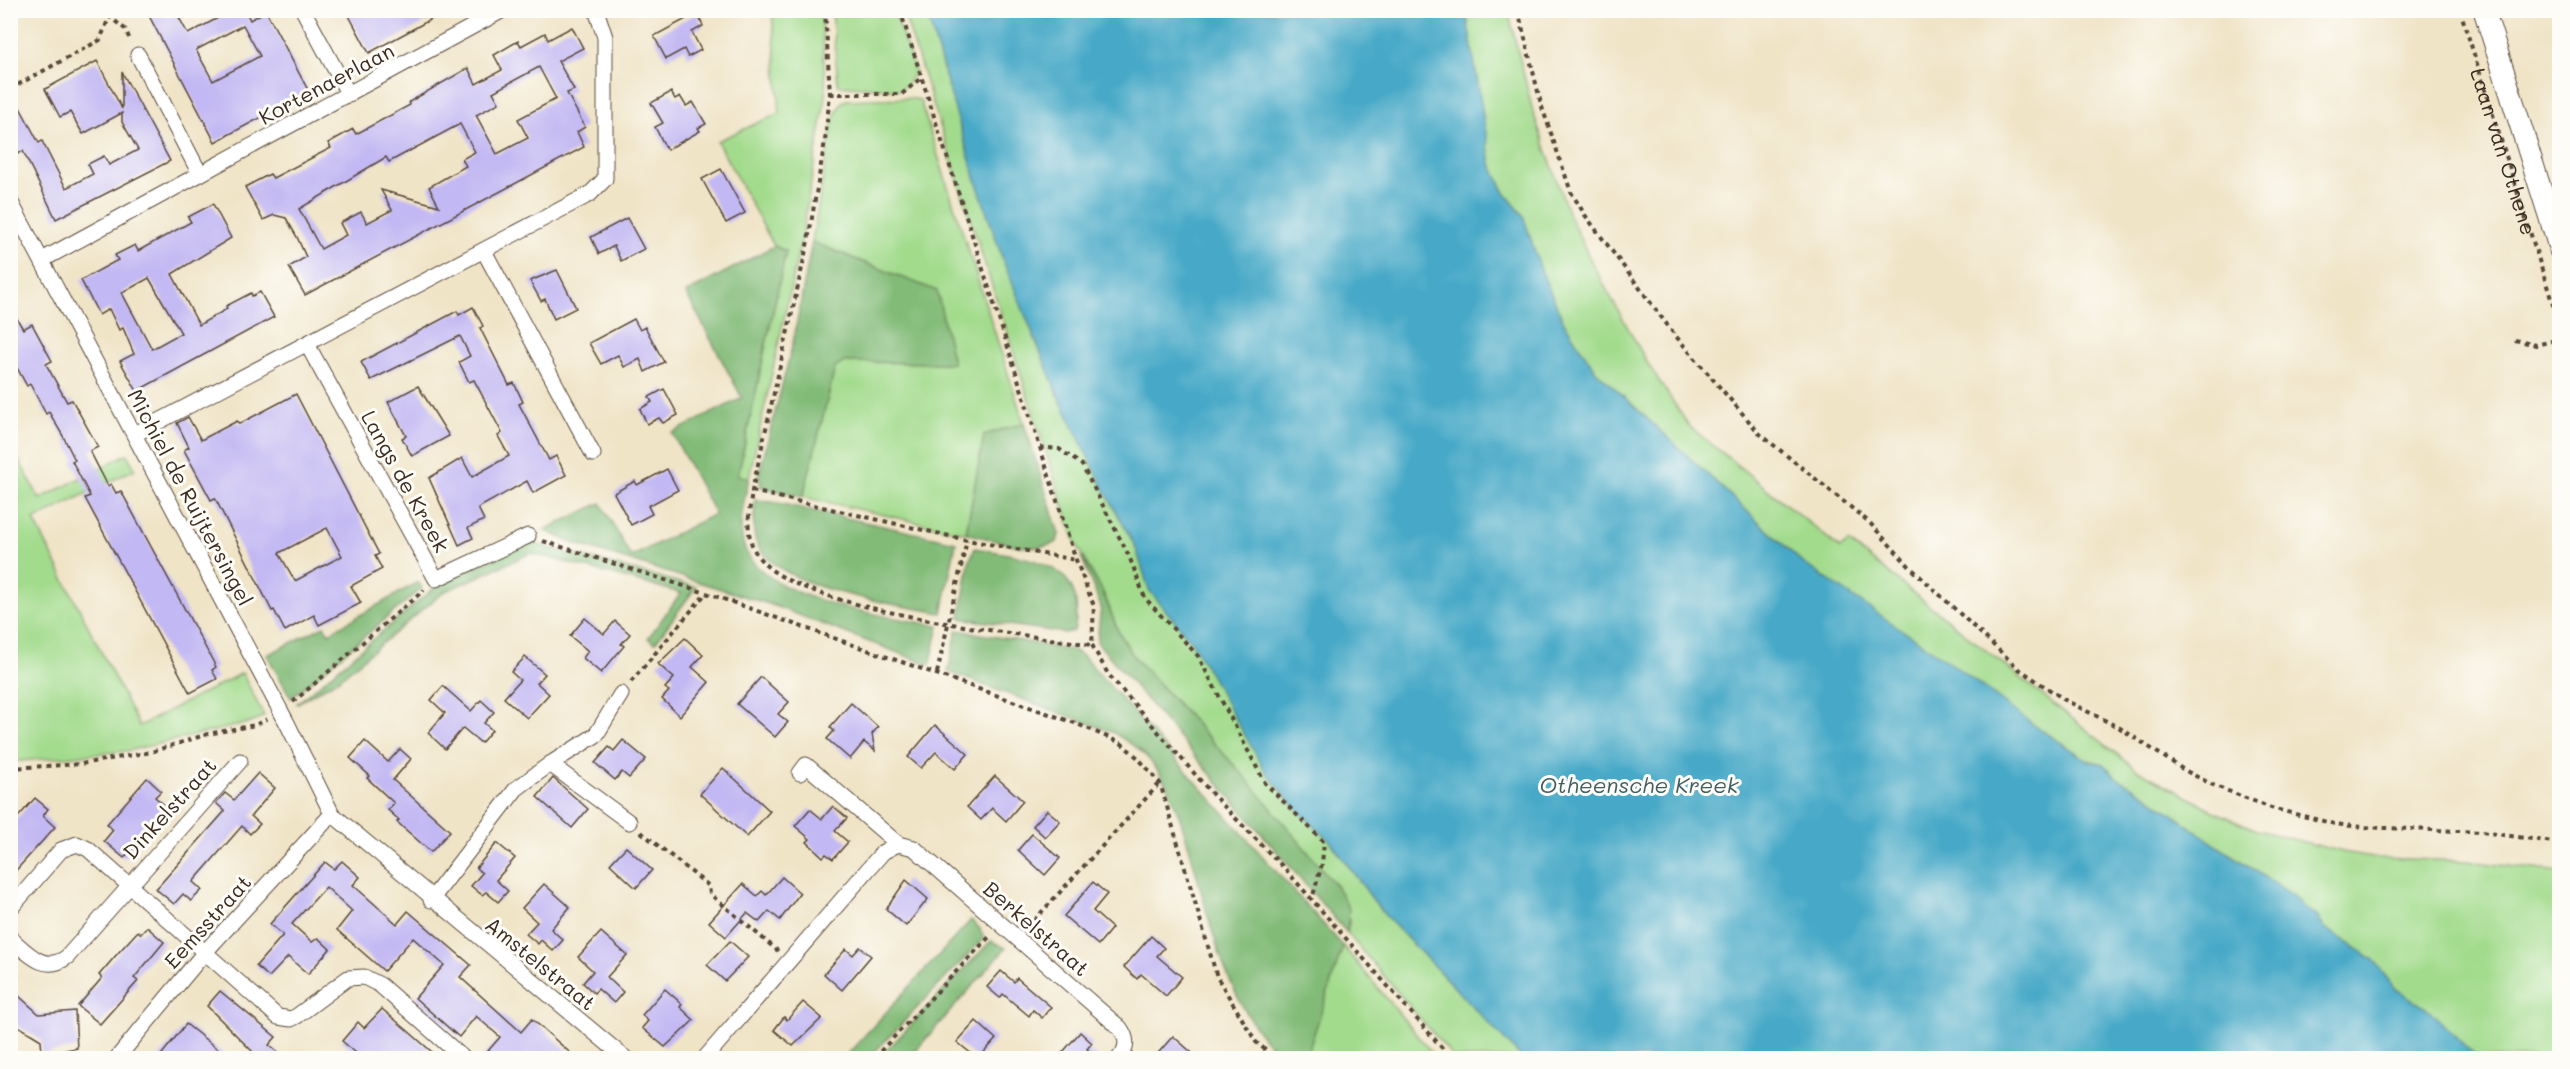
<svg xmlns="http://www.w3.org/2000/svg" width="2570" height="1069" font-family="Mali,sans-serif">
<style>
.green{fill:#a3db8d;stroke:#6f8256;stroke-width:1.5}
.forest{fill:#82bb78;stroke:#5e724b;stroke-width:1.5}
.water{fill:#47a9c7;stroke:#416a72;stroke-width:1.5}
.building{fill:#c2b8f3;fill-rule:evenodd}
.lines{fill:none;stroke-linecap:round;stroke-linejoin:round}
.street-casing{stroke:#564637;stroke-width:17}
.secondary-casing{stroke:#564637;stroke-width:23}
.path{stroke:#564637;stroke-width:4;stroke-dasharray:4.5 4.5;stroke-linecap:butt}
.street{stroke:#fff;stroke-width:15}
.secondary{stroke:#fff;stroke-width:21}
.labels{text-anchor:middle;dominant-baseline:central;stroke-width:6;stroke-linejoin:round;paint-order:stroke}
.street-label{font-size:21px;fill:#3b2a1e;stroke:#fdfcf7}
.water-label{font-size:22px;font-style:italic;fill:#405d62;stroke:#fdfcf7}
</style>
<rect width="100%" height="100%" fill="#fdfcf7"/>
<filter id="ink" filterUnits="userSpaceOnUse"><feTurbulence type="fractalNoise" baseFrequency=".0167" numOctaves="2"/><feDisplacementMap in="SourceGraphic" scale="12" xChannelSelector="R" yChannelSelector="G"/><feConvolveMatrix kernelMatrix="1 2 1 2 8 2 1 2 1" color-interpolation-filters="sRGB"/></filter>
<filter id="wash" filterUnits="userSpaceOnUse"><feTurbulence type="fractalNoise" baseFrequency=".008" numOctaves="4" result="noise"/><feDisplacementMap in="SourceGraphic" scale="24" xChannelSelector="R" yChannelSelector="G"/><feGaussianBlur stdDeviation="1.35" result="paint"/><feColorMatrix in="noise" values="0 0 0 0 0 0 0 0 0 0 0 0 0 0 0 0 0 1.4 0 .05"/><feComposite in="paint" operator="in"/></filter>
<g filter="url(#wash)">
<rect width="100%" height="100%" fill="#f0e4c7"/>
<g class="green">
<polygon points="772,11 821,11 826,95 801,241 749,478 738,476 786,251 774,246 717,141 780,113"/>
<polygon points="832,11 894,11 915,71 907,85 900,90 838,85"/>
<polygon points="903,11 926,11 975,177 1004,263 1060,400 1107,495 1136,548 1149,590 1191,641 1229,705 1298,811 1330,841 1382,912 1522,1058 1454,1058 1347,933 1350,919 1246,778 1134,657 1118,631 1105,596 1075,542"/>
<polygon points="1466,11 1508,11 1533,112 1569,215 1593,265 1648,364 1689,426 1840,548 1849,542 2136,769 2216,812 2257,830 2343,852 2379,858 2467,861 2559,872 2559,1058 2477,1058 2429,1010 2396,989 2373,959 2325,928 2317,916 2305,909 2294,896 2216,845 2146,795 2117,778 2103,764 2087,760 2028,721 1948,661 1803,563 1595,370 1563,321 1541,270 1523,215 1505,193 1491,164"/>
<polygon points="908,98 920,100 1024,423 984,435 966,533 803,497 835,368 844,362 953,363 937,291 812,242 833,120 841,103 846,100"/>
<polygon points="10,444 40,499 127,454 135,469 34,520 139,726 242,673 264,716 253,722 127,751 11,762"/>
<polygon points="1343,946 1436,1058 1306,1058"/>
</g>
<g class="forest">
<polygon points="812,242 937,291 953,363 844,362 835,368 803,497 761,487 759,474 793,343"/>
<path d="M774,246L786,251L738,475L749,478C745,497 739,518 742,538C751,601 889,616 939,626L930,665L772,605L570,542L544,530L601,503L631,557L715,514L672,433L742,398L686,293Z"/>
<path d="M1024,423L1059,534L1057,542C1030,555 993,539 966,533L984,435Z"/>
<path d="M755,500L778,503L956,542L942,613C897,604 769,590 755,538C752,527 755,511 755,500Z"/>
<polygon points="528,542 696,587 655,643 648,638 681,593 531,553 444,592 339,679 296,704 439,584"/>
<path d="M975,548C1024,558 1091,560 1074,631L1065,633L960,618L969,562Z"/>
<polygon points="1081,556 1101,588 1118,631 1134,657 1246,778 1337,887 1349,909 1347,933 1097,642 1101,607"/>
<polygon points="418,582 422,588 291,698 267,655 324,626 329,633"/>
<path d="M957,630L1073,650L1084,657L1343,946L1306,1058H1282C1224,1004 1210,919 1189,847C1180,818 1171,786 1152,763C1141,749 1127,741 1112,732L948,672Z"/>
<polygon points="971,920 980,929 984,938 869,1058 844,1058"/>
<polygon points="991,941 1006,948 909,1058 879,1058"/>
</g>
<polygon class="water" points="926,11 1466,11 1491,164 1505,193 1523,215 1541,270 1563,321 1595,370 1803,563 1948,661 2028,721 2087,760 2103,764 2117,778 2146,795 2216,845 2294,896 2305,909 2317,916 2325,928 2373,959 2396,989 2429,1010 2477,1058 1522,1058 1382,912 1330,841 1298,811 1267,774 1191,641 1149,590 1136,548 1107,495 1060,400 1004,263 975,177"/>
<g id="blocks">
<g class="building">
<path d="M146,10H175L188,34L233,10H245L250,20L266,11L309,92L215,142ZM243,25L260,56L213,81L196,50Z"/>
<polygon points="346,10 448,10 369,53"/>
<polygon points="697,13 703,26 692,32 701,50 688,57 684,49 666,59 654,36"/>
<path d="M572,27L583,48L558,61L574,90L567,93L585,127L577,132L584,147L305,295L289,267L306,257L297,237L286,218L274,215L263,220L245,187L270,174L273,178L331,148L328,143L353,129L356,134L410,105L409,102L468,68L476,84L502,70L494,55L518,41L521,46L545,33L548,40ZM539,67L556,99L518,119L528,138L497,154L476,115L499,103L493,92ZM460,124L475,152L462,159L466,166L429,187L439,206L381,190L392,210L367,223L361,212L340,223L346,235L321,249L299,209L386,157L389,162Z"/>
<polygon points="97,61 122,109 122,72 170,161 56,219 23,151 10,158 10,89 39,143 42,141 66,188 93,174 88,164 104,156 109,165 138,150 122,122 122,113 83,134 70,112 60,117 45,89"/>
<polygon points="671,92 675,99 680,96 686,106 693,102 706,124 698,128 700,131 667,150 655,127 663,123 651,103"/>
<polygon points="721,169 745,213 726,223 702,179"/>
<path d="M213,204L231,238L172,274L199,325L227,309L226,306L251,293L252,296L260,292L274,317L137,391L120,361L134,354L123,328L119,330L109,309L99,315L81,280L118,260L115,255L135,245L138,251L191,222L188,217ZM149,278L181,333L152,349L122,293Z"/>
<polygon points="627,218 644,249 621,261 614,246 599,254 591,237"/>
<polygon points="557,270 576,308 554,319 545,299 541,301 530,281"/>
<polygon points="10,307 23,329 32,324 52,361 46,364 67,402 72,400 98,447 90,451 108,486 111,484 116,493 121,491 216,667 212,670 217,679 190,693 85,498 90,496 72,461 75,460 63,436 49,412 46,414 30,384 27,386 10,355"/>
<polygon points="473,307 483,326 480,328 509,385 514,383 523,402 519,404 549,460 556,456 566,475 533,493 527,481 478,508 484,520 468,528 473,538 459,545 429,478 462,458 472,477 509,456 498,436 502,433 474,380 469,382 459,362 470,356 460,336 371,380 361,362 457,311 459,315"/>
<polygon points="634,319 640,330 645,327 664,362 645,372 640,359 624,367 618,355 601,364 589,343"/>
<polygon points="418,386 449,436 412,456 402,438 406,436 388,402"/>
<polygon points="664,389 678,415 663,423 659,418 647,424 640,409 652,402 649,397"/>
<path d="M296,394L379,554L375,556L382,569L351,586L361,603L319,625L314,615L285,631L274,610L272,611L215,498L211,500L184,450L189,447L177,423L188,417L201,440L237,421L239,424ZM327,528L342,556L295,581L279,553Z"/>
<polygon points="667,469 678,490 648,506 652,514 631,525 614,493 635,481 637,485"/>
<polygon points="585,618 604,634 615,621 630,634 621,644 624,646 601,673 583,658 588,651 570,636"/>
<polygon points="685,638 703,655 692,667 709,682 680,716 662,699 669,691 665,688 674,678 658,664"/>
<polygon points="525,657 545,674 537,683 549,694 527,718 504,698 520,680 511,672"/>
<polygon points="761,677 789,702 778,714 788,722 775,737 737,704"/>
<polygon points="443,686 471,711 481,700 494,712 484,723 492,730 481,743 463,728 445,749 428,733 445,713 431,700"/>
<polygon points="851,703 878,727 872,734 875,751 864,742 850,759 827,739 834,731 830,727"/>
<polygon points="935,725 968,754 955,769 936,752 921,768 908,757"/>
<polygon points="623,740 646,759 629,778 622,772 615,780 595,763 609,747 614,751"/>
<polygon points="365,741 388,762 400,749 411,759 393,780 450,831 431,852 397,822 399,820 388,810 394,803 367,778 370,776 350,758"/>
<polygon points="723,768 770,811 747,837 700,794"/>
<polygon points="258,773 275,788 251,816 260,824 250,834 242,826 193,882 202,890 191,901 183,894 174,904 156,889 225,811 216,803 225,793 234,800"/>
<polygon points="995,776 1023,801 1006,821 992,808 981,820 967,807"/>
<polygon points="147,778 161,791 155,797 168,808 124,858 104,841 113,830 107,824"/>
<polygon points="553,778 588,809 572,828 537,797"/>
<polygon points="35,798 48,809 43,816 55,827 10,877 10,826"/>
<polygon points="833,806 847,818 835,831 848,842 833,859 826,854 823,857 807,842 810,839 795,826 810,809 822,819"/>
<polygon points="1047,810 1060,821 1045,837 1033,826"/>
<polygon points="1032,834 1060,858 1045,875 1018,850"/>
<polygon points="497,843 515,858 496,880 508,891 498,902 486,892 482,895 471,886 482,873 476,868"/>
<polygon points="626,847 652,870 636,888 610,864"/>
<polygon points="342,861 360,877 353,885 397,924 408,911 471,965 460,977 521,1032 532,1019 577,1059 481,1059 500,1037 476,1016 459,1037 415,998 444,965 413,938 384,971 337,930 352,911 326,887 292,924 312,942 318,938 330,949 308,974 288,957 269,977 256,966 283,935 270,924 325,862 334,869"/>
<polygon points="782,877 800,893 780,920 769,911 759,922 747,913 726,937 709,922 743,884 757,896 762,891 766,895"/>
<polygon points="906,880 928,899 906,926 886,909"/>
<polygon points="1093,882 1107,894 1093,911 1112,928 1098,945 1064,916"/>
<polygon points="544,884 570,907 551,929 563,940 553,951 541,940 538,944 526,934 537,922 522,908"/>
<polygon points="147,927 164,942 134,978 138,981 100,1024 78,1006 102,978 99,975 118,953 138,931 141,934"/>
<polygon points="601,932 627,955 607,977 623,992 614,1003 598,989 594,993 583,983 593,971 578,957"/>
<polygon points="1151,936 1164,948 1157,956 1182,977 1166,996 1141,974 1137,979 1124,967"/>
<polygon points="730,941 748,957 725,981 707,965"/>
<polygon points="860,947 871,956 842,990 824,974 846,949 853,955"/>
<polygon points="1001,971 1014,982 1017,978 1051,1007 1042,1018 1033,1010 1029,1016 1003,994 1000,998 987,987"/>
<polygon points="10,988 39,1014 75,1011 77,1048 42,1054 41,1040 10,1021"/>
<polygon points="665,989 682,1004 680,1007 694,1020 665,1047 642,1028 648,1021 642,1015"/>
<polygon points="220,991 276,1037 269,1045 285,1059 260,1059 207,1006"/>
<polygon points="803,1002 822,1018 793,1046 774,1030 784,1017 787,1020"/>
<polygon points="382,1009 407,1030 440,1059 363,1059 342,1041 358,1022 364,1028"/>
<polygon points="976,1021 996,1039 978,1059 957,1042"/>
<polygon points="186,1024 230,1059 158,1059"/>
<polygon points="1080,1032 1092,1043 1087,1049 1099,1059 1057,1059"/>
<polygon points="1173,1036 1199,1059 1153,1059"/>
</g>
</g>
</g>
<g filter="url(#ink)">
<use href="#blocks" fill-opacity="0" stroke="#564637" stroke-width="1.5"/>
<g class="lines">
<defs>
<g id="street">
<polyline points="303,10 349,95"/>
<polyline points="138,55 200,174 503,10"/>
<polyline points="10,201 287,723 332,814 625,1058"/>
<polyline points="484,251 593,454"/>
<polyline points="42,260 200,174"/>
<polyline points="307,344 436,579 528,536"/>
<polyline points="135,434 590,194 605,179 605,37 596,10"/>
<polyline points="621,694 596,735 550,764 629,822"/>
<polyline points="800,773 806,765 898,844"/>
<polyline points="431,900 516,789 550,764"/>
<polyline points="10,909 61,850 77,844 88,849 278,1017 291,1019 297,1016 348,978 364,977 380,985 463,1058"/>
<path d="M10,938C28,953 44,974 67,957L240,761"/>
<polyline points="117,1058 205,952 332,814"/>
<path d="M705,1058L883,852L898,844L914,848L1120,1028C1128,1039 1128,1048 1119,1058"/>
</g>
<polyline id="secondary" points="2484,10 2560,250"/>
</defs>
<use href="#street" class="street-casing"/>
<use href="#secondary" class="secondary-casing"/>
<g class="path">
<polyline points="101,10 125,29 131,42"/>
<path d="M825,10L830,94L825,141L808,241L752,491C749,515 743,539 761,560C802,611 1023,634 1092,645"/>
<polyline points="900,10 1076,560 1094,606 1092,645 1108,674 1213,795 1285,869 1451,1058"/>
<polyline points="1518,10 1541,104 1571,192 1585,215 1674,334 1760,434 1869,522 1910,567 2019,669 2065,700 2120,728 2184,770 2213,785 2271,808 2335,824 2361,827 2482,832 2560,843"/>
<path id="s1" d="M2460,10L2560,327"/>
<polyline points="10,89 100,40 112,10"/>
<polyline points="830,94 902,94 922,77"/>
<polyline points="2515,340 2536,345 2560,339"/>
<polyline points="1040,447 1059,449 1082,465 1129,556 1145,598 1198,656 1265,783 1324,842 1322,864 1312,899"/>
<polyline points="752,491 967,540 1076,560"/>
<polyline points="543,541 706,593 1075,723 1121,743 1138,758 1160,783 1217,977 1256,1042 1275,1058"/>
<polyline points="937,673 967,540"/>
<polyline points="631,682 706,593"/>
<polyline points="293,702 424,590"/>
<polyline points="10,768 81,764 151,752 208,734 255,725 267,719"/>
<polyline points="641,832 709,886 710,894 778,951"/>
<polyline points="1028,927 1160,783"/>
<polyline points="874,1058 991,935"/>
</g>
<use href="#street" class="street"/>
<use href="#secondary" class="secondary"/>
</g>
</g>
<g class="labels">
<g class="street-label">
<text transform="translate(326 83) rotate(-28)">Kortenaerlaan</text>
<text stroke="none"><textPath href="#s1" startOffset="148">Laan van Othene</textPath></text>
<text transform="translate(406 481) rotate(61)">Langs de Kreek</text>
<text transform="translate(191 497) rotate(62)">Michiel de Ruijtersingel</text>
<text transform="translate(169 808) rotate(-48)">Dinkelstraat</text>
<text transform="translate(207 921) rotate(-48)">Eemsstraat</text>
<text transform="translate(1037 928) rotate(41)">Berkelstraat</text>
<text transform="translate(541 963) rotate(39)">Amstelstraat</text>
</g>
<g class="water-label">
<text x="1639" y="784">Otheensche Kreek</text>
</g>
</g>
<rect width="2570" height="1069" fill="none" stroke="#fdfcf7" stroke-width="36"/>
</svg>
